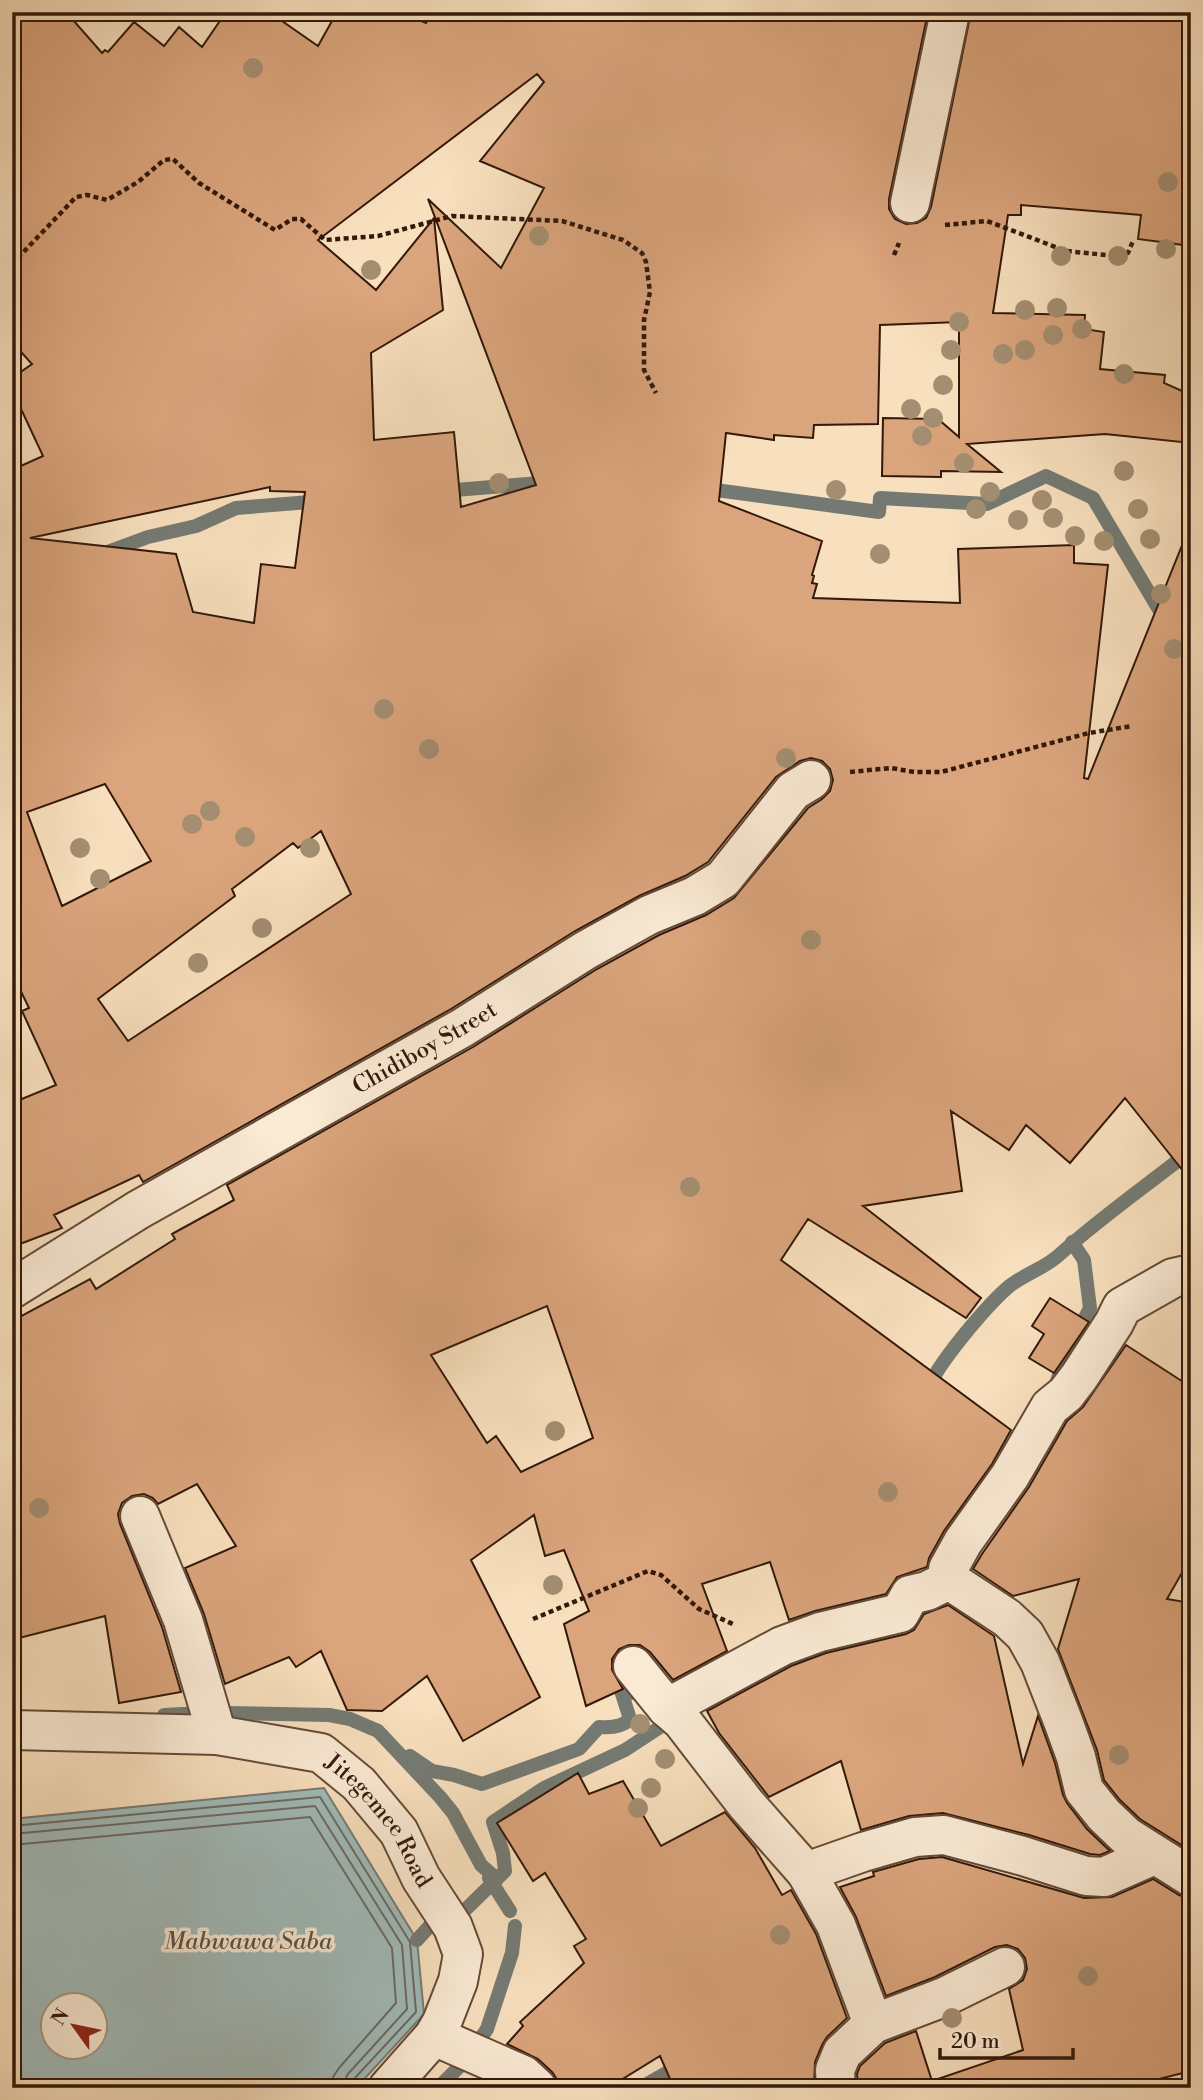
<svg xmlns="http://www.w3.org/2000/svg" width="1203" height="2100" font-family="'Libre Bodoni',serif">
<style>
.water{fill:#a0bab9;stroke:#747a73;stroke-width:2;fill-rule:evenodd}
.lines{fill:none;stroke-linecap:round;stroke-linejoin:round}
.shore{stroke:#6a6a62;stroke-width:2}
.stream{stroke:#747a73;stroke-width:14}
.building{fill:#daa47c;stroke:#33190a;stroke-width:2;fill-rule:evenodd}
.street-casing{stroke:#644a37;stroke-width:42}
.path{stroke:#33190a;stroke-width:4.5;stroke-dasharray:5 3.5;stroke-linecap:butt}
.street{stroke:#faead4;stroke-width:38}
.tree{fill:#a38e71}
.labels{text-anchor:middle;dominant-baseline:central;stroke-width:7;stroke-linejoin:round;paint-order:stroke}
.street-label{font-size:23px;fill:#33190a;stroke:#faead4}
.water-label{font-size:24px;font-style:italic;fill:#595147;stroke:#faead4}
</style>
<rect width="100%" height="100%" fill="#f8dfbd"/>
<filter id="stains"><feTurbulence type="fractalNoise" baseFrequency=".00286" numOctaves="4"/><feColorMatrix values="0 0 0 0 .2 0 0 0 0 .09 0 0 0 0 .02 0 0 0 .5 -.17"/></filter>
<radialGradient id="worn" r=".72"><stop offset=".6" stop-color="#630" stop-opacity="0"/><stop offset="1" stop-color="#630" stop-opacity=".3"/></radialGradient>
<path class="water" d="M324,1788L417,1940L424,2014L358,2086L352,2088H12V1819ZM52,2006H94V2048H52Z"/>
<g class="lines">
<g class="shore">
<polyline points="12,1826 320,1797 410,1942 416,2012 353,2080 352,2088"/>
<polyline points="12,1834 315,1806 402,1945 407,2009 347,2075 343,2088"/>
<polyline points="12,1845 310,1817 392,1948 396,2003 339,2068 333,2077 332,2088"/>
</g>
<g class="stream">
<polyline points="701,488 879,512 880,498 987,504 1046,476 1093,498 1161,613 1169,617"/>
<polyline points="443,491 552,482"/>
<polyline points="102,554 148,537 196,526 236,508 322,501"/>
<polyline points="1056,1384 1067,1354 1090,1308 1084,1260 1072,1242"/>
<path d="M928,1390C935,1366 986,1307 1006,1289C1021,1275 1044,1269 1059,1255C1100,1218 1146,1186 1189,1152"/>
<polyline points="802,1656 834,1650 883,1634"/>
<polyline points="228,1713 329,1715 350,1719 378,1731 440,1797 453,1813 481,1865 497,1879 489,1878 510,1911"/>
<polyline points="164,1715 203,1713"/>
<path d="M410,1756L432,1771L454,1775L482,1784L579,1749L599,1727C610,1728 622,1727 630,1719L616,1675L627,1687L628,1692L631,1693L632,1689L642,1694"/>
<polyline points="465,1910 505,1871 503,1853 493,1822 544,1788 625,1750 671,1720 676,1720"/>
<polyline points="417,1940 437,1918"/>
<polyline points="438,2088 466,2060 487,2029 512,1953 515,1926"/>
<polyline points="640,2088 682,2064"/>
</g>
</g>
<g class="building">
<path d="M12,12H66L102,53L105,50L108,52L134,22L164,46L179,27L202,47L226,12H269L318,46L337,12H399L426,23L431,12H928L889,199V209L895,219L906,224L917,223L926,218L931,207L971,12H1191V246L1138,239L1141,215L1021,205V215H1008L993,313L1085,315L1084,329L1104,332L1100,369L1165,375L1164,383L1191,395V443L1105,434L967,444L1001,472L941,471V477L882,476L883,418L938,419L959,437V322L880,325L878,424L814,425L813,438L774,435V440L726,433L719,501L822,541L812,575L814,576L812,583L817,584L813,598L960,603L958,549L1074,545V563L1108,565L1084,778L1088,779L1189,528H1191V1181L1125,1098L1070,1163L1026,1125L1009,1150L951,1111L962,1191L863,1206L981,1298L966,1318L808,1219L781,1260L1011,1430L992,1464L944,1531L929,1558L927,1567L897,1577L886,1594L815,1611L789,1620L770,1562L702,1584L727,1651L673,1680L650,1652L640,1645H629L619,1649L612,1659V1670L623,1689L586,1706L564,1624L589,1611L564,1550L545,1556L534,1515L471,1560L540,1697L463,1741L427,1676L382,1711L347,1710L321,1651L296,1667L289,1657L225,1684L204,1614L185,1568L236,1546L197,1484L158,1504L153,1498L144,1494L132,1496L122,1503L118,1514L120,1524L162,1627L181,1692L119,1703L105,1616L19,1638L17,1628L12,1629V1321L90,1279L96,1289L175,1239L172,1234L234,1200L227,1185L473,1047L597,969L659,935L706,915L734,898L808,808L822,799L830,791L833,780L830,769L822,761L811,758L800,761L776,777L708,862L685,876L639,896L575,931L451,1009L143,1182L139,1175L54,1215L62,1228L12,1247V1103L56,1085L22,1011L29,1008L12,973V470L43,456L22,411L12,396V378L32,364L12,342ZM537,74L544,82L480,161L544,188L501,268L428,199L536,485L461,507L454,432L374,440L371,353L443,310L434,218L376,290L318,240ZM270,487V491L305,492L295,568L261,564L254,623L193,612L176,554L30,538ZM105,784L151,861L62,906L27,812ZM321,831L351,894L128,1041L98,999L235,896L232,889L293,843L298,848ZM547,1306L593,1438L521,1472L496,1436L487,1443L431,1355Z"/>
<polygon points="1050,1298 1089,1322 1054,1373 1029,1358 1044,1334 1032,1326"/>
<polygon points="1126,1345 1191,1387 1191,1557 1167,1599 1191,1603 1191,1851 1140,1819 1120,1800 1104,1780 1097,1750 1058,1649 1079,1579 1013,1596 973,1569 982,1554 1029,1487 1067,1421 1083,1407"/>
<polygon points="948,1605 994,1636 1023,1764 1038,1716 1055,1763 1063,1795 1067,1803 1087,1829 1110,1851 1100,1855 1090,1854 1029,1835 943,1813 909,1816 861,1830 841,1761 769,1797 719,1733 707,1711 791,1666 826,1653 906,1634 914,1630 924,1614"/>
<polygon points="578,1773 589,1794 623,1781 661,1846 725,1812 755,1848 782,1895 791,1890 816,1934 847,2018 827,2037 822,2045 815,2062 814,2088 674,2088 660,2056 608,2088 558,2088 558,2081 552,2072 538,2059 507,2044 523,2026 520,2022 584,1963 574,1946 586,1939 545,1873 533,1881 497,1823"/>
<polygon points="942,1857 1084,1898 1112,1897 1153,1879 1179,1895 1191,1899 1191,2071 1123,2088 858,2088 857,2074 860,2066 885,2043 916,2031 932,2081 1023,2050 1009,1989 1023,1980 1027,1969 1025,1958 1018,1949 1007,1945 995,1947 935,1977 886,1996 856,1917 840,1887 874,1876 873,1872 919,1859"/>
</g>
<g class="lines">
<defs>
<g id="street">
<polyline points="910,203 950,12"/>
<polyline points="1191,1274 1173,1278 1122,1307 1114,1323 1079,1377 1066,1394 1050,1407 1010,1476 963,1542 948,1569 949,1580 1007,1618 1025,1635 1040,1662 1063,1721 1076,1757 1084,1790 1104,1815 1126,1836 1191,1877"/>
<path id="s1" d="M12,1289L138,1210L462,1028L586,950L649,915L695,896L723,879L793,791L811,780"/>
<polyline points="140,1516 183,1620 217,1735"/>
<polyline points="633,1666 667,1708 682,1721 746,1804 806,1872 836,1925 873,2024"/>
<polyline points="667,1708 782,1646 820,1632 900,1613 910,1595 927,1591 949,1580"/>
<path id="s2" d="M12,1730L217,1735L321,1753L359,1784L399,1832L421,1878L453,1927L463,1954L458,1981L442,2022L434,2036L388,2088"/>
<polyline points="806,1872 863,1852 915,1837 944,1835 1023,1856 1086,1876 1104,1877 1154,1855"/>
<polyline points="434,2036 523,2075 537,2088"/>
<polyline points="836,2088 835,2070 842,2053 873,2024 944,1997 1005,1967"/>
</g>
</defs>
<use href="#street" class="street-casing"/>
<g class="path">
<polyline points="945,225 987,221 1066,251 1106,255 1128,253 1133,241"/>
<polyline points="894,255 899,243"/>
<polyline points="12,264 76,197 87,195 107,200 138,182 164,160 173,159 199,183 275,230 292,219 301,219 325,240 378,236 452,216 562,221 623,240 642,253 646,262 650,292 644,320 644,370 656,393"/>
<polyline points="850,772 891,768 914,772 941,772 1089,733 1132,726"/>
<polyline points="533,1619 648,1571 661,1575 699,1609 733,1624"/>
</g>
<use href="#street" class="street"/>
</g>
<g class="tree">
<circle cx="253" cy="68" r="10"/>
<circle cx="1168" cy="182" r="10"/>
<circle cx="539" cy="236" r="10"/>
<circle cx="1166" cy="249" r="10"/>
<circle cx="1061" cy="256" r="10"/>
<circle cx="1118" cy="256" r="10"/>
<circle cx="371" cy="270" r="10"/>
<circle cx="1057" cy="308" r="10"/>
<circle cx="1025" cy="310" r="10"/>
<circle cx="959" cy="322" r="10"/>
<circle cx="1082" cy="329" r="10"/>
<circle cx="1053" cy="335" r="10"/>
<circle cx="951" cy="350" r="10"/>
<circle cx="1025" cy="350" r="10"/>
<circle cx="1003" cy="354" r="10"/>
<circle cx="1124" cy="374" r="10"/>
<circle cx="943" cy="385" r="10"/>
<circle cx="911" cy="409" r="10"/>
<circle cx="933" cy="418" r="10"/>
<circle cx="922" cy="436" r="10"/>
<circle cx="964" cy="463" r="10"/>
<circle cx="1124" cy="471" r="10"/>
<circle cx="499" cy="483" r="10"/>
<circle cx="836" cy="490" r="10"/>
<circle cx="990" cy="492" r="10"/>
<circle cx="1042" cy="500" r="10"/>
<circle cx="976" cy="509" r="10"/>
<circle cx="1138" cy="509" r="10"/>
<circle cx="1053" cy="518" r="10"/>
<circle cx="1018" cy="520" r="10"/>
<circle cx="1075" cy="536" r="10"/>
<circle cx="1150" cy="539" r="10"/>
<circle cx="1104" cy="541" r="10"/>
<circle cx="880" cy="554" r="10"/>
<circle cx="1161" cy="594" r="10"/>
<circle cx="1174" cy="649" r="10"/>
<circle cx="384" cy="709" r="10"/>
<circle cx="429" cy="749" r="10"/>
<circle cx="786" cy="758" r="10"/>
<circle cx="210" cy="811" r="10"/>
<circle cx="192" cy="824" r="10"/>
<circle cx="245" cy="837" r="10"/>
<circle cx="80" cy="848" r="10"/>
<circle cx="310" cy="848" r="10"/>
<circle cx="100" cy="879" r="10"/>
<circle cx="262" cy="928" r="10"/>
<circle cx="811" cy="940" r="10"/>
<circle cx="198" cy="963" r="10"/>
<circle cx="690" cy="1187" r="10"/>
<circle cx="555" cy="1431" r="10"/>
<circle cx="888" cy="1492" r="10"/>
<circle cx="39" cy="1508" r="10"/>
<circle cx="553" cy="1585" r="10"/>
<circle cx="640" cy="1724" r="10"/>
<circle cx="1119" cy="1755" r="10"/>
<circle cx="665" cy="1759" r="10"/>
<circle cx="651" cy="1788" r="10"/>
<circle cx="638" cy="1808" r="10"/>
<circle cx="780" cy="1935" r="10"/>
<circle cx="1088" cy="1976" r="10"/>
<circle cx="952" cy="2018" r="10"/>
</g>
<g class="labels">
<g class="street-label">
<text stroke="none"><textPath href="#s1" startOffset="478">Chidiboy Street</textPath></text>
<text stroke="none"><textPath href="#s2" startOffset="401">Jitegemee Road</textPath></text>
</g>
<g class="water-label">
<text x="248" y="1942">Mabwawa Saba</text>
</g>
</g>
<rect width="1203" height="2100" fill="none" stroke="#f8dfbd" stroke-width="42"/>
<rect x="14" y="14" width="1175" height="2072" fill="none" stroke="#33190a" stroke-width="3.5"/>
<rect x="21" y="21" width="1161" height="2058" fill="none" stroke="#33190a" stroke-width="2"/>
<g transform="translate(74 2026) rotate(303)"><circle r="33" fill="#faead4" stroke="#aa9683" stroke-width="2"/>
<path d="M0-5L12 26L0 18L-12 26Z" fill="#8f2418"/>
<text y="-10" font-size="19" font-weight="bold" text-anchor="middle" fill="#33190a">N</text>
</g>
<path d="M940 2048v10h133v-10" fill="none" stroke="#33190a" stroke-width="3.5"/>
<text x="951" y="2048" font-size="21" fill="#33190a" stroke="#faead4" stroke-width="5" paint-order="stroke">20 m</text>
<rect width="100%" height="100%" filter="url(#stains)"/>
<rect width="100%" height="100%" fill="url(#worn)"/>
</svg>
